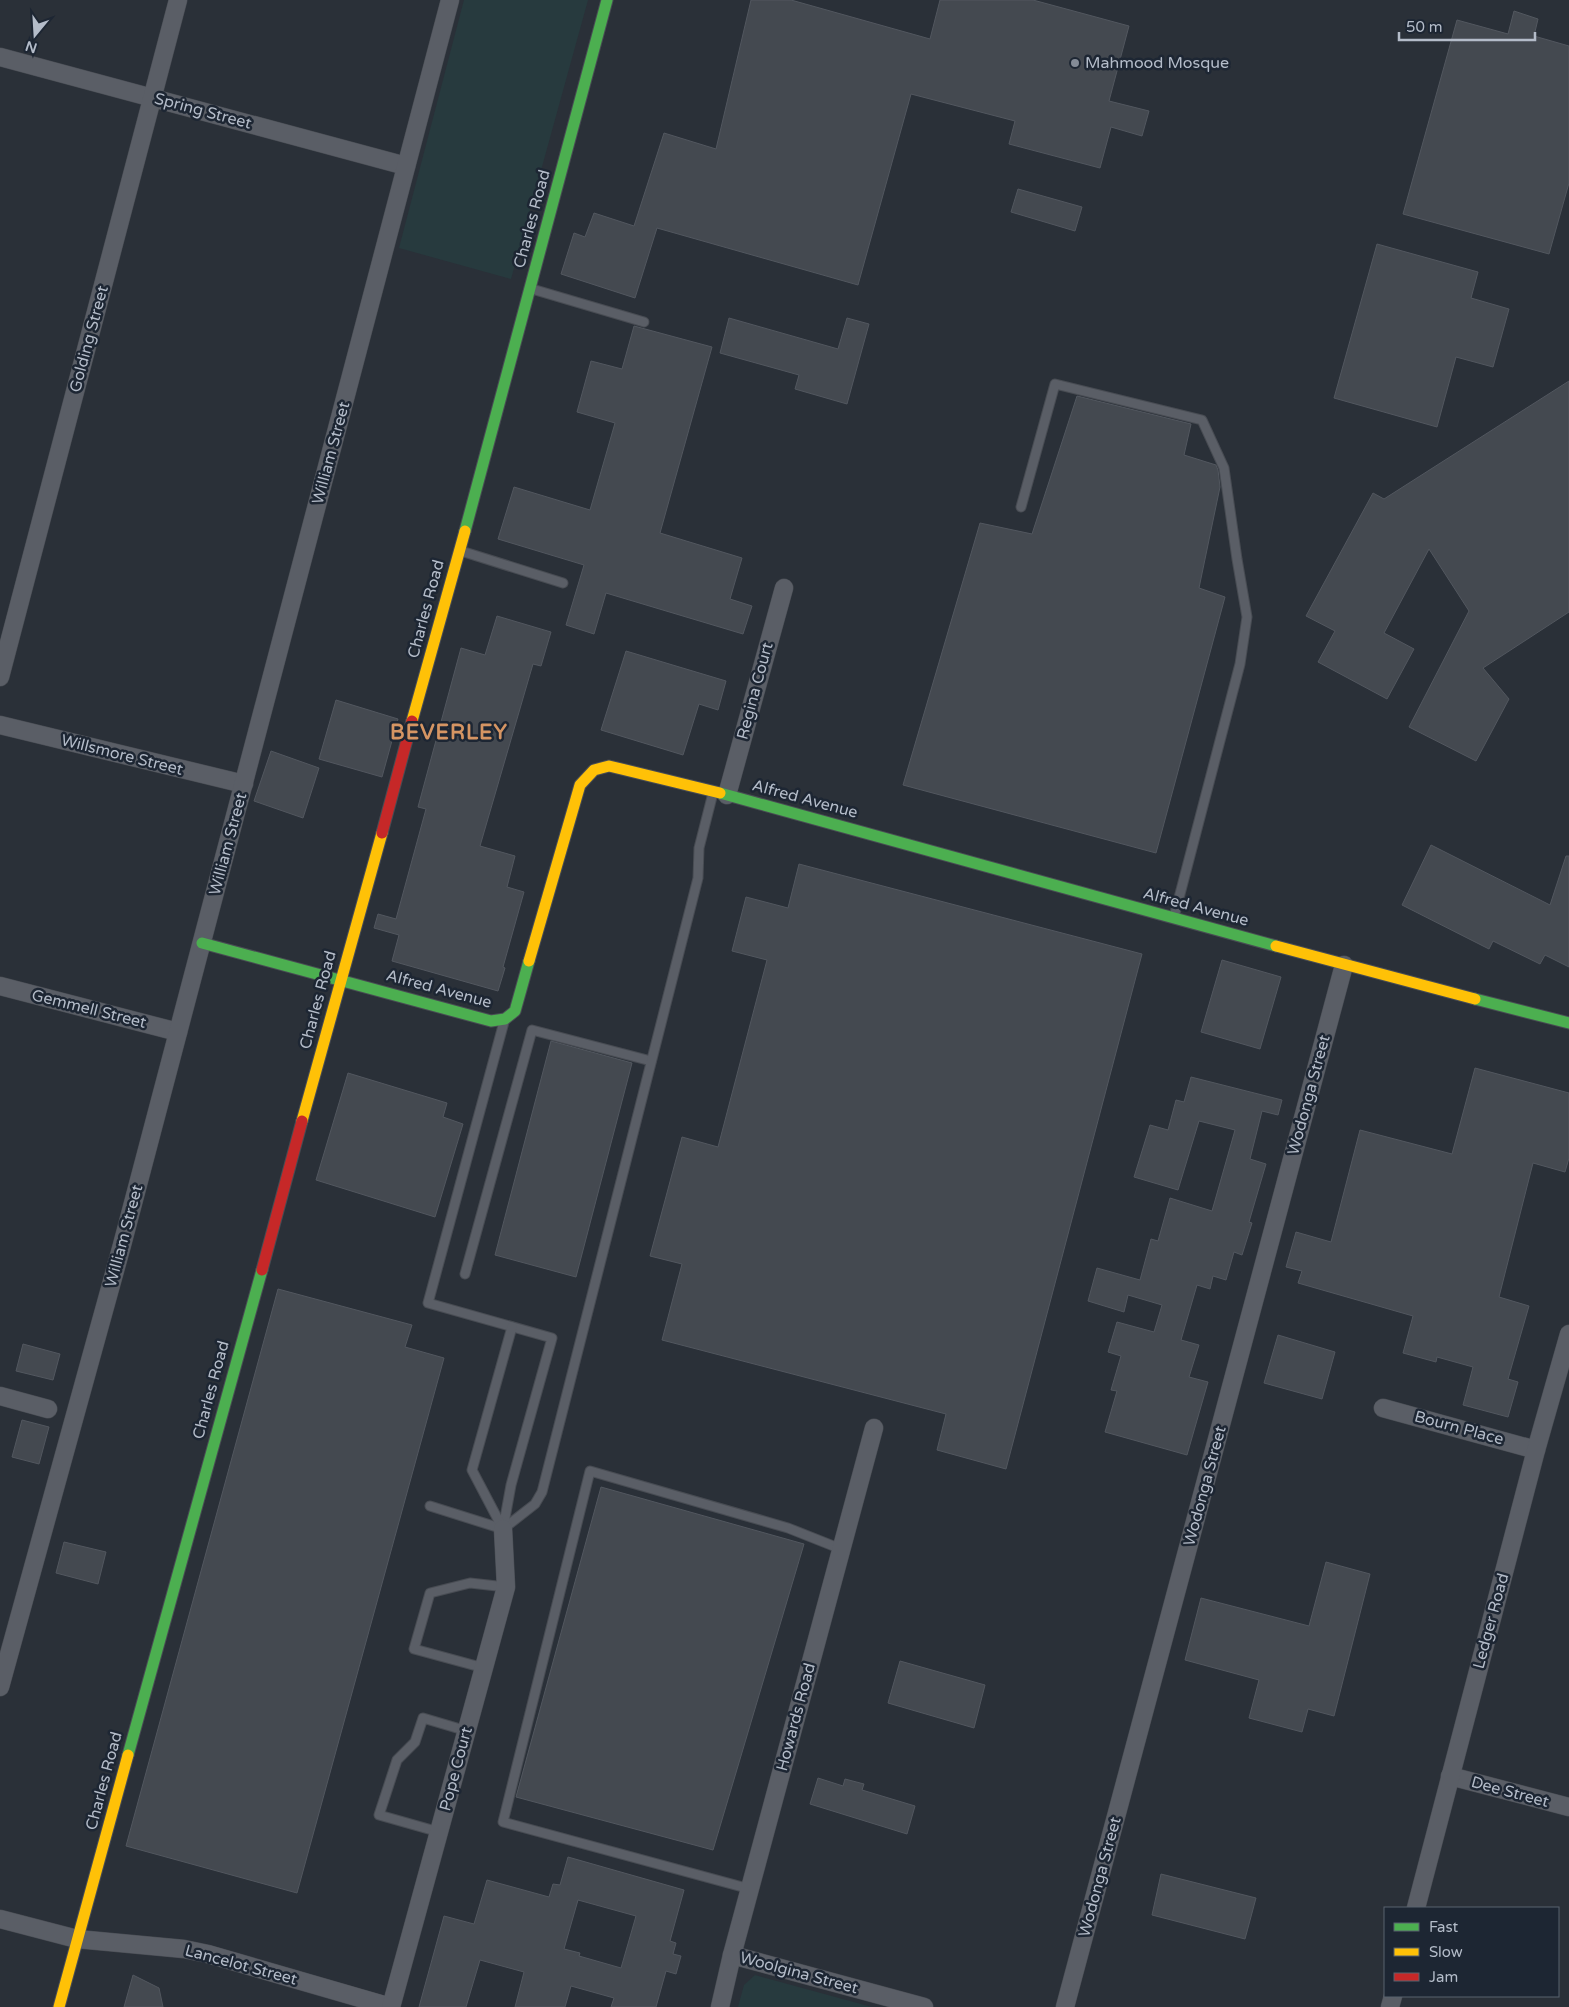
<svg xmlns="http://www.w3.org/2000/svg" width="1569" height="2007" font-family="'Varela Round',sans-serif">
<style>
.green{fill:#273a3e}
.building{fill:#444950;stroke:#52575f;fill-rule:evenodd}
.lines{fill:none;stroke-linecap:round;stroke-linejoin:round}
.lane-casing{stroke:#484c53;stroke-width:11}
.street-casing{stroke:#484c53;stroke-width:19}
.fast-casing{stroke:#484c53;stroke-width:13}
.slow-casing{stroke:#484c53;stroke-width:13}
.jam-casing{stroke:#484c53;stroke-width:13}
.lane{stroke:#5a5e66;stroke-width:9}
.street{stroke:#5a5e66;stroke-width:18}
.fast{stroke:#4caf50;stroke-width:11}
.slow{stroke:#ffc107;stroke-width:11}
.jam{stroke:#c62828;stroke-width:11}
.poi-dot{fill:#848b96;stroke:#1d2633;stroke-width:2}
.labels{text-anchor:middle;dominant-baseline:central;stroke-width:5;stroke-linejoin:round;paint-order:stroke}
.poi-label{font-size:16px;fill:#b4bcc9;stroke:#1d2633;text-anchor:start}
.street-label{font-size:16px;fill:#b4bcc9;stroke:#1d2633}
.district-label{font-size:21px;font-weight:bold;letter-spacing:1px;fill:#d59563;stroke:#1d2633}
</style>
<rect width="100%" height="100%" fill="#2a3038"/>
<g class="green">
<polygon points="464,0 588,0 511,279 399,248"/>
<polygon points="755,1975 872,2007 738,2007 744,1985"/>
</g>
<g class="building">
<polygon points="751,0 791,0 930,39 940,0 1033,0 1129,26 1109,101 1149,111 1142,136 1111,127 1100,168 1009,144 1015,121 911,94 858,285 657,228 635,298 561,274 574,233 585,237 594,213 634,226 664,133 716,149"/>
<polygon points="1514,11 1538,19 1534,36 1569,46 1569,183 1549,254 1403,214 1457,20 1508,34"/>
<polygon points="1018,189 1082,207 1075,231 1011,212"/>
<polygon points="1377,244 1478,272 1471,298 1509,309 1493,367 1456,357 1437,427 1334,398"/>
<polygon points="729,318 838,349 847,318 869,324 847,404 795,389 799,375 720,353"/>
<polygon points="634,326 712,347 660,533 742,558 730,599 752,606 743,634 606,593 594,634 566,625 584,565 498,539 514,487 590,510 615,423 577,412 591,361 622,369"/>
<polygon points="1569,381 1569,612 1483,668 1509,699 1476,761 1409,727 1469,611 1429,549 1384,633 1414,649 1387,699 1318,662 1335,631 1306,616 1373,493 1384,499"/>
<polygon points="1077,396 1191,424 1184,455 1216,465 1218,470 1220,487 1199,588 1225,597 1156,853 903,785 980,523 1032,534"/>
<polygon points="497,616 551,632 541,666 533,664 480,846 515,856 507,887 524,892 503,967 505,968 498,991 392,961 399,935 374,928 378,914 396,919 426,809 418,807 461,648 485,655"/>
<polygon points="626,651 726,681 718,710 699,704 683,755 601,730"/>
<polygon points="336,700 398,719 382,777 319,759"/>
<polygon points="271,751 319,768 303,818 254,801"/>
<polygon points="1431,845 1550,905 1566,856 1569,856 1569,967 1545,955 1540,964 1493,941 1489,949 1402,905"/>
<polygon points="799,864 1142,954 1006,1469 937,1450 946,1414 662,1340 682,1264 650,1256 682,1137 718,1147 767,960 732,951 746,897 788,908"/>
<polygon points="1222,960 1281,977 1260,1049 1201,1032"/>
<polygon points="551,1041 632,1063 576,1277 495,1255"/>
<polygon points="1475,1068 1569,1093 1569,1158 1565,1172 1533,1163 1499,1297 1529,1306 1508,1379 1518,1382 1508,1417 1463,1405 1473,1367 1437,1357 1436,1362 1403,1353 1413,1316 1298,1283 1302,1271 1286,1267 1296,1232 1331,1242 1360,1130 1452,1154"/>
<polygon points="348,1073 447,1103 443,1117 463,1124 435,1217 316,1180"/>
<polygon points="1191,1077 1282,1100 1278,1115 1262,1111 1250,1159 1266,1164 1249,1222 1252,1223 1242,1255 1234,1252 1226,1280 1213,1276 1210,1289 1197,1285 1181,1340 1199,1345 1189,1377 1208,1382 1187,1455 1105,1432 1117,1391 1111,1390 1121,1356 1108,1352 1117,1322 1154,1332 1162,1305 1128,1295 1124,1312 1088,1301 1097,1268 1140,1280 1151,1239 1158,1241 1170,1198 1212,1211 1235,1130 1199,1121 1178,1190 1134,1177 1150,1125 1168,1130 1176,1100 1184,1102"/>
<polygon points="278,1289 412,1325 405,1347 444,1358 297,1893 126,1846"/>
<polygon points="1278,1335 1335,1352 1322,1399 1264,1383"/>
<polygon points="23,1344 60,1354 53,1380 16,1371"/>
<polygon points="22,1420 49,1427 39,1464 12,1457"/>
<polygon points="601,1487 804,1544 713,1850 516,1797"/>
<polygon points="64,1542 106,1552 98,1584 56,1573"/>
<polygon points="1326,1562 1370,1574 1334,1716 1308,1709 1302,1732 1249,1718 1259,1680 1185,1660 1201,1598 1309,1626"/>
<polygon points="900,1661 985,1685 974,1728 888,1703"/>
<polygon points="818,1778 843,1786 845,1779 864,1784 862,1790 915,1806 907,1834 810,1804"/>
<path d="M568,1857L684,1890L670,1941L676,1943L673,1954L681,1956L676,1974L666,1971L656,2007H611L614,1998L571,1986L565,2007H515L524,1972L480,1960L466,2007H419L444,1916L474,1924L487,1880L549,1897L553,1884L560,1885ZM578,1900L636,1916L621,1968L579,1956L580,1953L564,1949Z"/>
<polygon points="1161,1874 1256,1898 1245,1939 1152,1915"/>
<polygon points="133,1975 159,1988 163,2007 124,2007"/>
</g>
<g class="lines">
<defs>
<g id="lane">
<polyline points="532,289 644,322"/>
<polyline points="1021,507 1055,384 1202,420 1224,468 1237,559 1247,617 1240,664 1174,917"/>
<polyline points="461,551 563,583"/>
<polyline points="465,1274 532,1030 651,1061"/>
<polyline points="430,1506 503,1529"/>
<polyline points="503,1529 535,1504 542,1492 698,878 699,848 713,793"/>
<polyline points="503,1529 511,1485 552,1338 428,1303 504,1022"/>
<polyline points="503,1529 472,1470 512,1327"/>
<polyline points="484,1668 414,1649 430,1593 470,1583 506,1587"/>
<polyline points="439,1832 379,1815 397,1760 415,1742 423,1718 467,1731"/>
<polyline points="750,1889 503,1822 590,1471 788,1528 841,1549"/>
</g>
<g id="street">
<polyline points="0,57 406,166"/>
<polyline points="0,677 178,0"/>
<polyline points="0,725 244,784"/>
<polyline points="727,795 784,588"/>
<polyline points="0,986 178,1032"/>
<polyline points="0,1396 48,1409"/>
<polyline points="1383,1408 1536,1450"/>
<polyline points="0,1687 122,1245 450,0"/>
<polyline points="1450,1776 1569,1807"/>
<polyline points="1416,1908 1536,1450 1569,1334"/>
<polyline points="0,1919 77,1939 184,1949 208,1954 391,2007"/>
<polyline points="732,1955 924,2007"/>
<polyline points="391,2007 506,1587 503,1529"/>
<polyline points="720,2007 732,1955 874,1428"/>
<polyline points="1065,2007 1344,965"/>
<polyline points="1390,2007 1393,1996"/>
</g>
<g id="fast">
<polyline points="465,531 607,0"/>
<polyline points="720,793 1276,946"/>
<polyline points="202,943 491,1021 505,1019 515,1011 529,961"/>
<polyline points="1475,999 1569,1023"/>
<polyline points="128,1755 262,1270"/>
</g>
<g id="slow">
<polyline points="412,721 465,531"/>
<polyline points="1276,946 1475,999"/>
<polyline points="529,961 580,785 594,770 609,766 720,793"/>
<polyline points="302,1121 382,833"/>
<polyline points="59,2007 128,1755"/>
</g>
<g id="jam">
<polyline points="382,833 412,721"/>
<polyline points="262,1270 302,1121"/>
</g>
</defs>
<use href="#lane" class="lane-casing"/>
<use href="#street" class="street-casing"/>
<use href="#fast" class="fast-casing"/>
<use href="#slow" class="slow-casing"/>
<use href="#jam" class="jam-casing"/>
<use href="#lane" class="lane"/>
<use href="#street" class="street"/>
<use href="#fast" class="fast"/>
<use href="#slow" class="slow"/>
<use href="#jam" class="jam"/>
</g>
<circle class="poi-dot" cx="1075" cy="63" r="5"/>
<g class="labels">
<g class="poi-label">
<text x="1085" y="63">Mahmood Mosque</text>
</g>
<g class="street-label">
<text transform="translate(203 111) rotate(15)">Spring Street</text>
<text transform="translate(532 219) rotate(-75)">Charles Road</text>
<text transform="translate(89 339) rotate(-75)">Golding Street</text>
<text transform="translate(331 453) rotate(-75)">William Street</text>
<text transform="translate(426 609) rotate(-75)">Charles Road</text>
<text transform="translate(755 691) rotate(-75)">Regina Court</text>
<text transform="translate(122 755) rotate(14)">Willsmore Street</text>
<text transform="translate(805 799) rotate(15)">Alfred Avenue</text>
<text transform="translate(228 844) rotate(-75)">William Street</text>
<text transform="translate(1196 907) rotate(15)">Alfred Avenue</text>
<text transform="translate(439 989) rotate(15)">Alfred Avenue</text>
<text transform="translate(318 1000) rotate(-75)">Charles Road</text>
<text transform="translate(89 1009) rotate(14)">Gemmell Street</text>
<text transform="translate(1309 1095) rotate(-75)">Wodonga Street</text>
<text transform="translate(124 1236) rotate(-75)">William Street</text>
<text transform="translate(211 1390) rotate(-75)">Charles Road</text>
<text transform="translate(1459 1428) rotate(15)">Bourn Place</text>
<text transform="translate(1205 1486) rotate(-75)">Wodonga Street</text>
<text transform="translate(1491 1621) rotate(-75)">Ledger Road</text>
<text transform="translate(796 1717) rotate(-75)">Howards Road</text>
<text transform="translate(456 1769) rotate(-75)">Pope Court</text>
<text transform="translate(104 1781) rotate(-75)">Charles Road</text>
<text transform="translate(1510 1792) rotate(15)">Dee Street</text>
<text transform="translate(1100 1877) rotate(-75)">Wodonga Street</text>
<text transform="translate(241 1965) rotate(15)">Lancelot Street</text>
<text transform="translate(799 1973) rotate(15)">Woolgina Street</text>
</g>
<g class="district-label">
<text x="449" y="732">BEVERLEY</text>
</g>
</g>
<rect x="1384" y="1907" width="175" height="90" fill="#1d2633" stroke="#59626f"/>
<rect x="1394" y="1923" width="25" height="8" fill="#4caf50" stroke="#59626f"/>
<text x="1429" y="1932" font-size="15" fill="#b4bcc9">Fast</text>
<rect x="1394" y="1948" width="25" height="8" fill="#ffc107" stroke="#59626f"/>
<text x="1429" y="1957" font-size="15" fill="#b4bcc9">Slow</text>
<rect x="1394" y="1973" width="25" height="8" fill="#c62828" stroke="#59626f"/>
<text x="1429" y="1982" font-size="15" fill="#b4bcc9">Jam</text>
<g transform="translate(35 35) rotate(198)" stroke="#1d2633" stroke-width="4" paint-order="stroke">
<path d="M0-4L9 19L0 12L-9 19Z" fill="#b4bcc9"/>
<text y="-8" font-size="14" font-weight="bold" text-anchor="middle" fill="#b4bcc9">N</text>
</g>
<path d="M1399 32v8h136v-8" fill="none" stroke="#b4bcc9" stroke-width="2.5"/>
<text x="1406" y="32" font-size="15" fill="#b4bcc9" stroke="#1d2633" stroke-width="4" paint-order="stroke">50 m</text>
</svg>
